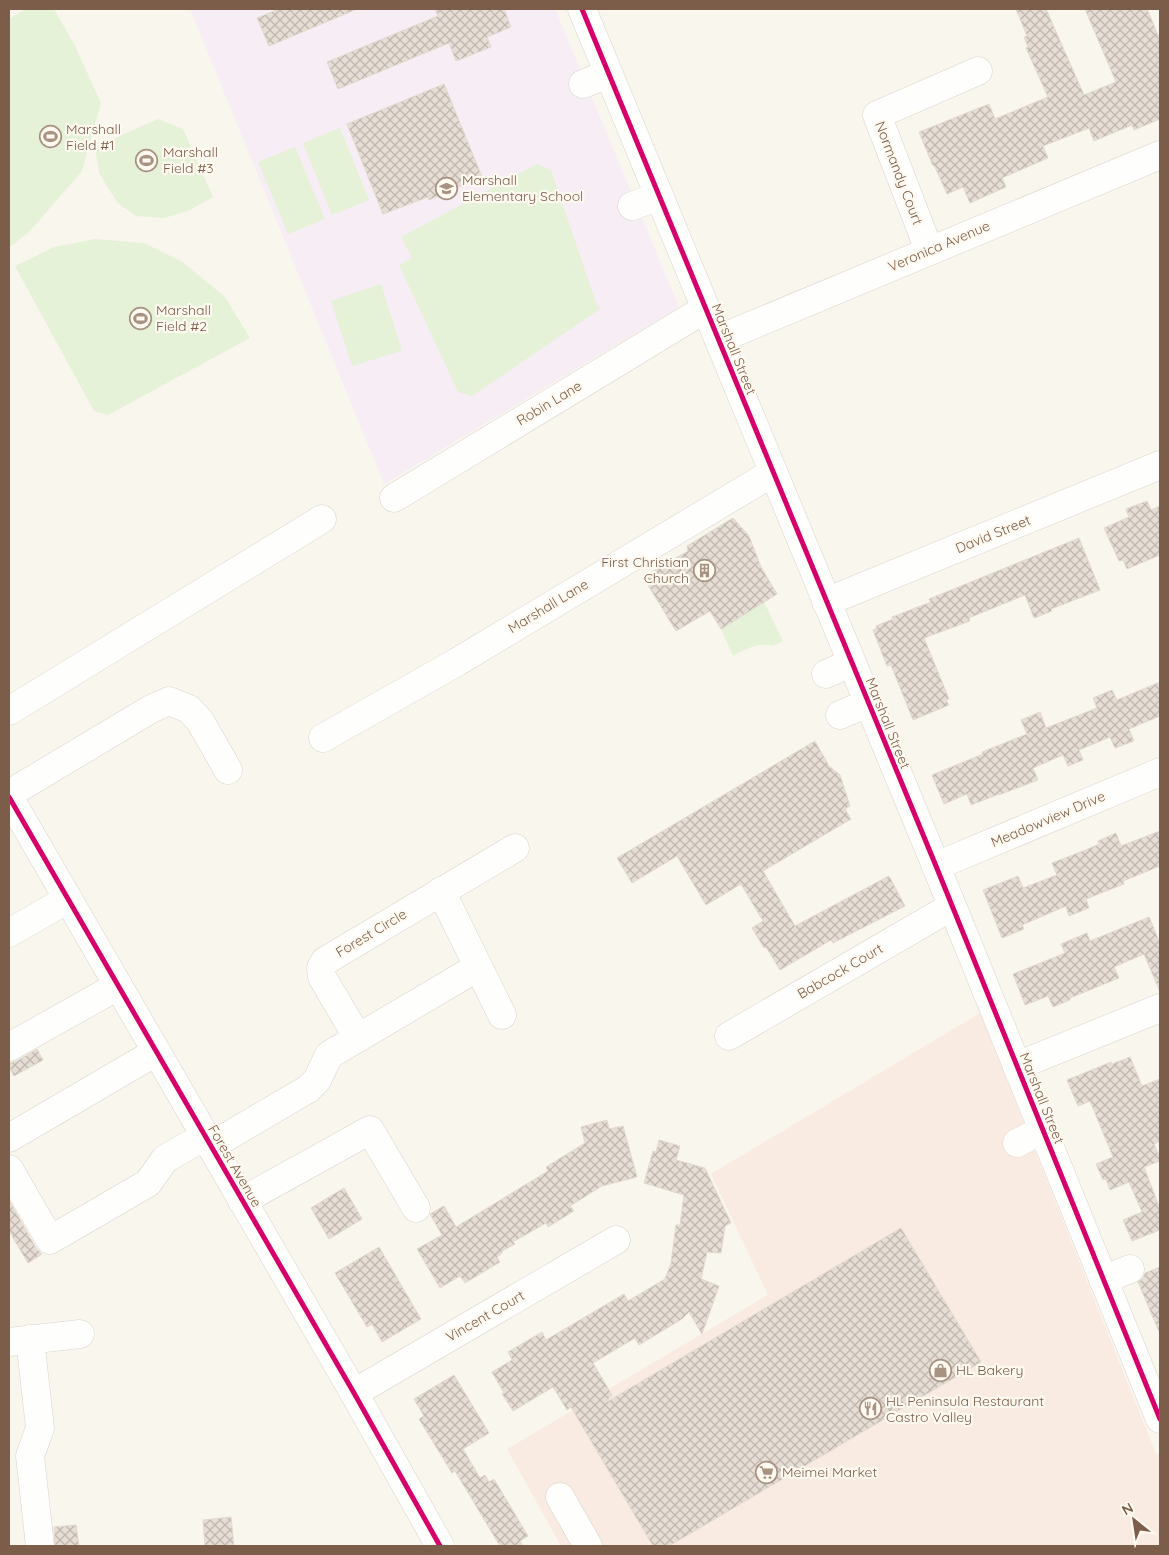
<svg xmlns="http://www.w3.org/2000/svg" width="1169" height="1555" font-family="Quicksand,sans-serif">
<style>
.commercial{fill:#f9ebe1}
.education{fill:#f6edf5}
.park{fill:#e5f2d7}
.building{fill:url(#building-cross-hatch);stroke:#e3d9cf}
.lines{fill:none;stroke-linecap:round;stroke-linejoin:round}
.minor-casing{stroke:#dad3cc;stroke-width:29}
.minor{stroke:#fefefc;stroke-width:28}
.cycleway-casing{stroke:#fffaf1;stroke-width:8}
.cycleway{stroke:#d6006c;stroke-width:5}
.labels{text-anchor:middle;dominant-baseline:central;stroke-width:4.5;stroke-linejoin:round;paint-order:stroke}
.poi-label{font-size:14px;fill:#7c5d49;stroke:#fffaf1;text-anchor:start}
.street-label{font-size:14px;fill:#7c5d49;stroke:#fffaf1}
</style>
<defs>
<pattern id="building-cross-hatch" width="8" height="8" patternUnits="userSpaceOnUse" patternTransform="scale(1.25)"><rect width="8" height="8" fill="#e6ded5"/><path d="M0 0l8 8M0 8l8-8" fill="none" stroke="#bfb7af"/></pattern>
</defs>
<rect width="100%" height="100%" fill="#f9f6ee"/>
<polygon class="commercial" points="980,1013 1156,1454 1160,1453 1160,1546 561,1546 507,1449 768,1295 711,1174"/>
<polygon class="education" points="190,9 555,9 679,307 384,484"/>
<g class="park">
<polygon points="26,9 54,9 74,44 101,103 82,171 30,231 9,248 9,19"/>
<polygon points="158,119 183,129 213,197 188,211 164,218 136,216 118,203 108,188 99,172 95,147"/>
<polygon points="340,128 369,200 332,215 303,143"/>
<polygon points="295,147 325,219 288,234 258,162"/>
<polygon points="537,164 551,170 596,303 600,309 472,396 458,392 399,265 412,258 401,237"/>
<polygon points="95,239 144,243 183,262 225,297 250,338 108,415 94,411 15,266 54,247"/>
<polygon points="381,284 402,351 352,366 331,301"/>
<path d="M764,602L783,641L773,646C757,642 747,649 733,656L721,629Z"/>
</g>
<g class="building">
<polygon points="279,9 357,9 269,46 257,18"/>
<polygon points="435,9 504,9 511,27 487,37 491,47 456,61 449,43 338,89 327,62 438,16"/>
<polygon points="1016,9 1046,9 1084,95 1116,82 1085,9 1147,9 1160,40 1160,119 1134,130 1132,125 1094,141 1089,128 1043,146 1048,158 1002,178 1006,187 970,203 963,187 947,194 934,165 933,166 919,132 989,104 995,119 1048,97 1026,48 1028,47 1024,37 1027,36"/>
<polygon points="444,84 482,177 429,200 428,197 383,214 347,124"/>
<polygon points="1147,501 1151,510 1160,506 1160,555 1127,569 1123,560 1119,561 1104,528 1129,517 1126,509"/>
<polygon points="733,518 749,536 761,567 777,594 721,629 710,611 676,631 643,577 688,551 687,546"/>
<polygon points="1079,538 1100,590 1051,609 1052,611 1034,618 1025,595 969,618 970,621 924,638 949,699 946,700 949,705 913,720 891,665 887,666 873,630 877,628 876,626 893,619 892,617 931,602 929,599"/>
<polygon points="1160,682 1160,716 1129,729 1134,741 1115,748 1110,737 1079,750 1083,760 1068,766 1063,755 1033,768 1038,780 999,795 999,794 971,805 967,794 944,804 932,775 983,754 982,752 1027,734 1021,720 1040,712 1046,728 1097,708 1093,698 1112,690 1117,700"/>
<polygon points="815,741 829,766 840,775 850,806 845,809 851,819 763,871 795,926 889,876 905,906 833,943 831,940 780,970 766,947 764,948 752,928 763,921 741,884 706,905 677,856 632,883 617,858"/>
<polygon points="1160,831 1160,866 1123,881 1124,884 1086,899 1089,908 1069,916 1066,906 1022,925 1024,929 1002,938 983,890 1018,876 1023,888 1057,875 1052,863 1088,849 1099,844 1098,841 1116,833 1121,846"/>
<polygon points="1149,917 1160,943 1160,992 1144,954 1114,967 1119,978 1070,998 1070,1000 1053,1007 1048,996 1025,1005 1013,974 1065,953 1061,944 1087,933 1090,941"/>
<polygon points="37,1049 43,1060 14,1076 9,1067 9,1063 17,1061"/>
<polygon points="1130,1057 1142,1086 1160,1079 1160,1141 1154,1144 1160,1157 1160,1161 1144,1167 1160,1209 1160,1230 1132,1241 1123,1220 1142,1212 1129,1182 1110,1190 1106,1179 1103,1180 1096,1164 1113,1157 1090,1101 1078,1106 1067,1080 1111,1062 1112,1064"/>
<polygon points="607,1120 609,1129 623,1126 637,1177 602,1186 570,1206 574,1211 548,1227 546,1223 513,1242 515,1244 502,1251 502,1253 497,1257 500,1262 465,1283 460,1276 440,1288 417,1249 442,1235 430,1214 444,1206 456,1227 548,1171 546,1167 585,1143 581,1127"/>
<polygon points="659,1140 680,1146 676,1160 705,1168 731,1223 725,1226 721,1253 707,1252 701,1279 719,1286 702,1334 689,1312 682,1319 639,1345 635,1338 593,1363 612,1395 605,1403 901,1228 981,1362 669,1546 653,1546 571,1407 567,1410 553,1387 513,1411 502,1394 504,1393 492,1372 512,1360 508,1352 542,1332 546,1340 624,1294 628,1301 665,1279 671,1263 676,1225 680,1225 684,1195 644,1183 653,1151 656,1152"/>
<polygon points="344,1188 362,1219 329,1239 311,1208"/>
<polygon points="9,1200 36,1248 42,1254 28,1263 9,1231"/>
<polygon points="379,1247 421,1319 382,1342 372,1324 367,1327 335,1273"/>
<polygon points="1160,1267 1160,1334 1138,1282 1143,1278 1145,1273"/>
<polygon points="454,1375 489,1433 463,1449 480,1478 485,1475 489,1482 494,1479 528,1536 520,1541 523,1546 500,1546 455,1471 452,1473 419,1419 424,1416 414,1399"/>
<polygon points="231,1517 234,1546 205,1546 203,1520"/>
<polygon points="76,1525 79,1546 55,1546 54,1527"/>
</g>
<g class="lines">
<defs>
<g id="minor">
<polyline points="582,9 936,866 1160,1419"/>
<polyline points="583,84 608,74"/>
<polyline points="632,206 659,196"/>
<polyline points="929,250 877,115 978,71"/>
<polyline points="719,339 1160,155"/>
<polyline points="394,498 705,309"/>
<polyline points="826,602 1160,465"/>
<polyline points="826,674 851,663"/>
<polyline points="9,711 322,519"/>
<polyline points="840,715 868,703"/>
<polyline points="323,738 457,662 772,473"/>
<polyline points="9,794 151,709 169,701 189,709 200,721 228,770"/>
<polyline points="9,797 354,1393 440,1546"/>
<polyline points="936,866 1160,772"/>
<polyline points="441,891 502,1015"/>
<polyline points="9,933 68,899"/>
<polyline points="729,1036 951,907"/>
<polyline points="358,1038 322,977 321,968 325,961 515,848"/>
<polyline points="9,1047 118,986"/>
<polyline points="1017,1066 1160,1008"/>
<polyline points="9,1138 156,1052"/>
<polyline points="1017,1143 1042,1130"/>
<polyline points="211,1146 308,1089 317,1080 329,1055 478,967"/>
<polyline points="9,1169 50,1240 148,1183 165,1159 205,1136"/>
<polyline points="242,1201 370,1130 416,1208"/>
<polyline points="1103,1280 1130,1269"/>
<polyline points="30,1339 40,1428 30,1456 40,1546"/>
<polyline points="9,1342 80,1334"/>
<polyline points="354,1393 616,1240"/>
<polyline points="560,1497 588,1546"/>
</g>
</defs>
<use href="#minor" class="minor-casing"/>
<use href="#minor" class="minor"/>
<defs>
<g id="cycleway">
<polyline points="582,9 936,866 1160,1419"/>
<polyline points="9,797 354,1393 440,1546"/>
</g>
</defs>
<use href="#cycleway" class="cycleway-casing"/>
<use href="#cycleway" class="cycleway"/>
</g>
<defs>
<symbol id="stadium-ring" viewBox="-11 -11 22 22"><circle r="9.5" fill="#fffaf1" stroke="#a89383" stroke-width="1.5"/><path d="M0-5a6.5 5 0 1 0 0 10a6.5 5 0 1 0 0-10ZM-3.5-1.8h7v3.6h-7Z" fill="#a89383"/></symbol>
<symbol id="school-ring" viewBox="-11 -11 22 22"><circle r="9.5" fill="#fffaf1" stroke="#a89383" stroke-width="1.5"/><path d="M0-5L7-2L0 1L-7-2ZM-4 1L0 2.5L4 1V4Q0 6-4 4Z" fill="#a89383"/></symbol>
<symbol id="building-ring" viewBox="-11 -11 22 22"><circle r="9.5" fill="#fffaf1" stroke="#a89383" stroke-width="1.5"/><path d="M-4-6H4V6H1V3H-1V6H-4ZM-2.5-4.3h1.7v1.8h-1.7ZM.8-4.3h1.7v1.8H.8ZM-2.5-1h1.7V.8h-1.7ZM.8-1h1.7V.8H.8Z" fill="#a89383"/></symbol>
<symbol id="shop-ring" viewBox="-11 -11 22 22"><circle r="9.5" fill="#fffaf1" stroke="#a89383" stroke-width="1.5"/><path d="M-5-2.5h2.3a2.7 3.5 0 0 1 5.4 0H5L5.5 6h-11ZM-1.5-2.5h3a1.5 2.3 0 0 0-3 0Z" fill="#a89383"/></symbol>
<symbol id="restaurant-ring" viewBox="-11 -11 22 22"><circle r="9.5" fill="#fffaf1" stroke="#a89383" stroke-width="1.5"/><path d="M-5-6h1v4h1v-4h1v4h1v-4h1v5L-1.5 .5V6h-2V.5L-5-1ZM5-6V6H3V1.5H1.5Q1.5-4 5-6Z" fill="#a89383"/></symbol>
<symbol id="supermarket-ring" viewBox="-11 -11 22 22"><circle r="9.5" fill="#fffaf1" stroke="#a89383" stroke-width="1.5"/><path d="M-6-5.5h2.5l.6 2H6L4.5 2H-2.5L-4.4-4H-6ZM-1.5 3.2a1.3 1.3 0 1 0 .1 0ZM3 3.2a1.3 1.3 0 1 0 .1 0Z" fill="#a89383"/></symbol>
</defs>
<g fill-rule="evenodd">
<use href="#stadium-ring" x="38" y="124" width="25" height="25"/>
<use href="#stadium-ring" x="134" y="148" width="25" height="25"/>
<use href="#school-ring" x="434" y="176" width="25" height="25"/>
<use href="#stadium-ring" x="128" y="306" width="25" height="25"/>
<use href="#building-ring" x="692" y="558" width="25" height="25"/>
<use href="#shop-ring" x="928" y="1358" width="25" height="25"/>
<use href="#restaurant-ring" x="858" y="1396" width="25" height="25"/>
<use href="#supermarket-ring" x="754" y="1460" width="25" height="25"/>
</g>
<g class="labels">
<g class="poi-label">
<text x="66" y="129">Marshall<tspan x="66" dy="16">Field #1</tspan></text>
<text x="163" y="152">Marshall<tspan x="163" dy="16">Field #3</tspan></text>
<text x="462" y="180">Marshall<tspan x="462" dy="16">Elementary School</tspan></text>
<text x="156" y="310">Marshall<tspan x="156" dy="16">Field #2</tspan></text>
<text x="689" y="562" text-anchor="end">First Christian<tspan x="689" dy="16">Church</tspan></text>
<text x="956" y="1370">HL Bakery</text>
<text x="886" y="1401">HL Peninsula Restaurant<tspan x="886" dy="16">Castro Valley</tspan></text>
<text x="782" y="1472">Meimei Market</text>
</g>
<g class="street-label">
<text transform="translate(899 173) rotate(69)">Normandy Court</text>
<text transform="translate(939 246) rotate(-23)">Veronica Avenue</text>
<text transform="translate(734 349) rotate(68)">Marshall Street</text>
<text transform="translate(549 403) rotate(-31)">Robin Lane</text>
<text transform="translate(993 534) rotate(-22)">David Street</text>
<text transform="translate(548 606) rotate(-31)">Marshall Lane</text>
<text transform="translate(888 723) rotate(68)">Marshall Street</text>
<text transform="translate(1048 819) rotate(-23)">Meadowview Drive</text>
<text transform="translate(371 933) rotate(-31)">Forest Circle</text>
<text transform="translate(840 971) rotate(-30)">Babcock Court</text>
<text transform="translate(1042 1098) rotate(68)">Marshall Street</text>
<text transform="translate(235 1166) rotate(60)">Forest Avenue</text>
<text transform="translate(485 1316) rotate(-30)">Vincent Court</text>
</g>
</g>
<rect width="1169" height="1555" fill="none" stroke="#7c5d49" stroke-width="20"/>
<g transform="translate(1134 1520) rotate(330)" stroke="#fffaf1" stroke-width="4" paint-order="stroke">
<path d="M0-4L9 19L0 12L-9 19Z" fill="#7c5d49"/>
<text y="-8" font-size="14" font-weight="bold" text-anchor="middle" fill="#7c5d49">N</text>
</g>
</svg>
